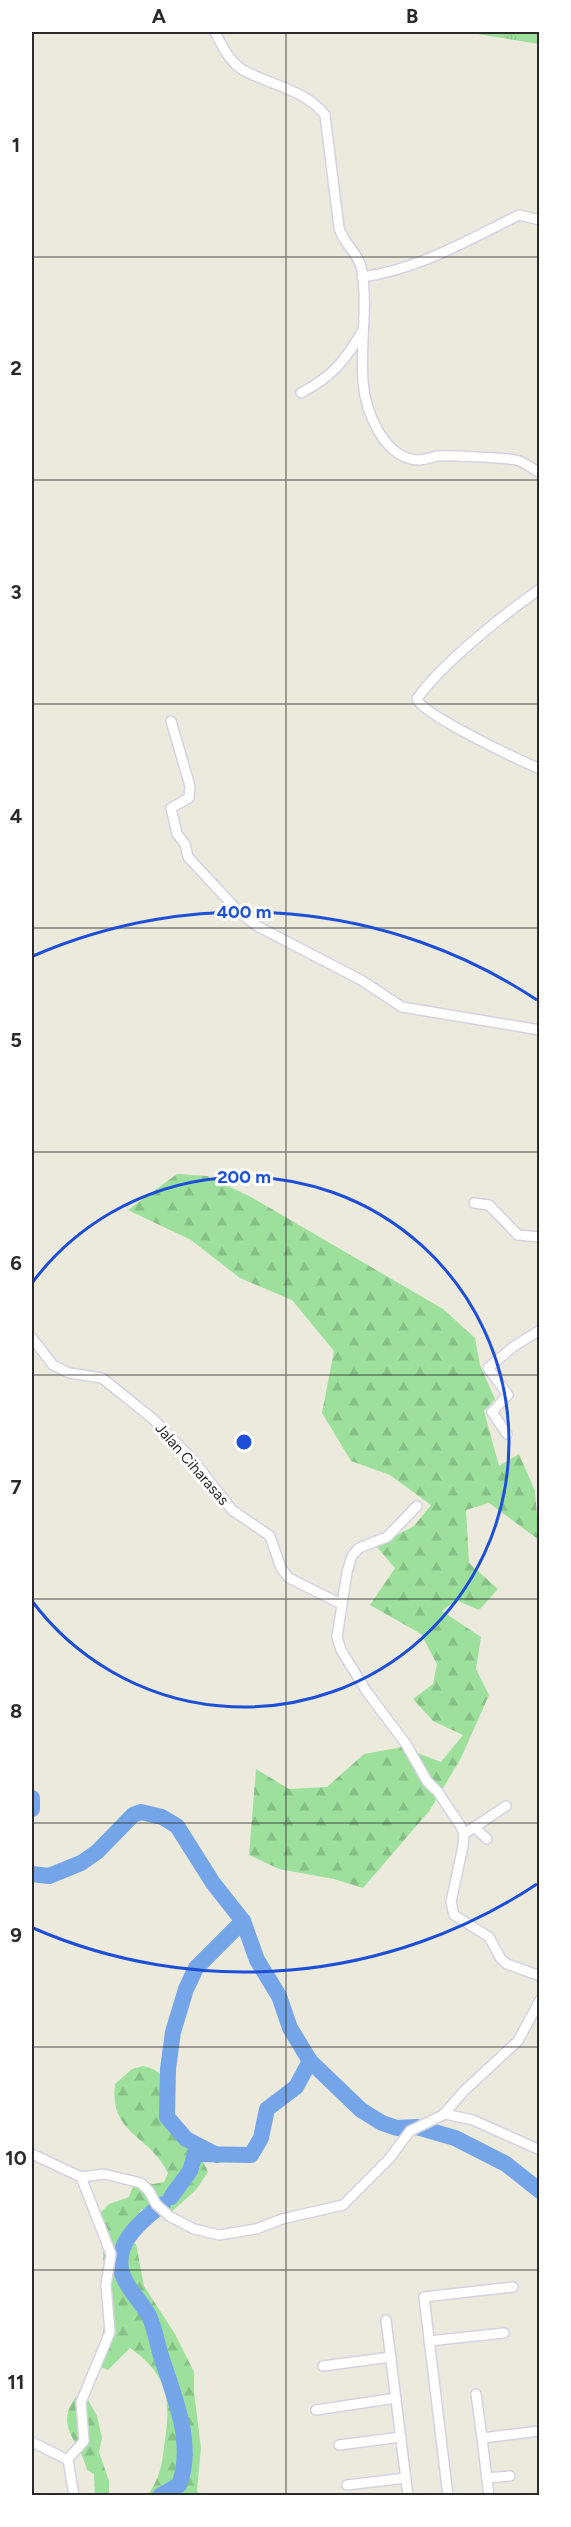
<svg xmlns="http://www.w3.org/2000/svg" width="571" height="2527" font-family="Figtree,sans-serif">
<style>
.grass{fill:url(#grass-tufts)}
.forest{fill:url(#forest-firs)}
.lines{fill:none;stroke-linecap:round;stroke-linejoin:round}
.river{stroke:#74a5e9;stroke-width:16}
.minor-casing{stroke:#d4d2e2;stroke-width:12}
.minor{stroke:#fff;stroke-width:9}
.grid{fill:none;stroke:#2a2a2a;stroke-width:1.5;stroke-opacity:0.55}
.ring{fill:none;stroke:#1d4ed8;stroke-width:3}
.labels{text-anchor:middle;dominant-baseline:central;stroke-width:6;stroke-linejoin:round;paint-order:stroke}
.street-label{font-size:15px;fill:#2a2a2a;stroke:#fff}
.centre{fill:#1d4ed8;stroke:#fff;stroke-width:3}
.ring-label{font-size:18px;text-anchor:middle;font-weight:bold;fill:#1d4ed8;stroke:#fff;stroke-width:6;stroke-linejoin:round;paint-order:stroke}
.neatline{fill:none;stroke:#2a2a2a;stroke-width:2}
.grid-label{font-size:20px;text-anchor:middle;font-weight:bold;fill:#2a2a2a}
</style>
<defs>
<pattern id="grass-tufts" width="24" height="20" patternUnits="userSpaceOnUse" patternTransform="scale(1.5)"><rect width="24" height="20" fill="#9de09b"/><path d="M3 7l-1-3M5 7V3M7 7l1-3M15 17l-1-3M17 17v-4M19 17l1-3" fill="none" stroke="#87c086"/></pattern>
<pattern id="forest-firs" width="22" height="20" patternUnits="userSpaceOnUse" patternTransform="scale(1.5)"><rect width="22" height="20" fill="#9de09b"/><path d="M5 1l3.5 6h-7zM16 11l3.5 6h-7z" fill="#87c086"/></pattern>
</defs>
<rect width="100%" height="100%" fill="#eceadd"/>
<polygon class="grass" points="465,32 539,32 539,44"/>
<g class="forest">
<polygon points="177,1174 207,1176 251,1197 443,1309 475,1338 480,1365 495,1399 484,1411 499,1466 519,1454 535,1491 539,1540 489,1503 466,1510 469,1563 498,1589 479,1610 456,1600 442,1611 481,1637 476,1669 489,1695 461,1758 430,1810 363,1888 334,1879 279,1869 249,1855 256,1769 289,1789 327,1787 364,1754 402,1747 441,1762 463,1735 433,1721 413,1699 433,1684 437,1664 421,1634 370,1605 395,1568 376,1546 414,1526 431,1505 390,1475 351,1461 322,1413 334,1351 292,1300 240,1278 191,1240 128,1210"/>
<path d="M143,2066C179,2074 156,2096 164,2120C172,2146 200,2148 208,2172L196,2190L170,2213L164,2202L141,2210L124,2242L136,2244L144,2286L175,2334L194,2372V2392L201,2448L197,2490L199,2495H148C159,2479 162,2466 164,2447C171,2403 170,2376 130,2348L108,2370L98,2366L106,2312L101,2212L109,2204L129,2197L132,2188L142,2182L153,2184L164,2182L168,2173C149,2134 109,2135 115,2084L132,2069Z"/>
<path d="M76,2397L87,2398L97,2416L102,2438L99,2452L109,2481V2495H95L94,2474L87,2470C81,2441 53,2427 76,2397Z"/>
</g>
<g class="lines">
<g class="river">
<polyline points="32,1798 32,1809"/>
<polyline points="32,1874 49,1876 81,1863 97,1852 133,1815 141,1812 162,1817 177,1826 213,1883 243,1921 257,1960 279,1996 290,2028 310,2061 361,2110 382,2123 397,2128 417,2127 455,2138 506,2164 540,2191"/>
<polyline points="217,2155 186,2139 167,2117 168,2069 173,2032 186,1989 196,1968 243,1921"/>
<polyline points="171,2197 190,2171 195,2154 251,2155 261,2138 267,2109 296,2087 310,2061"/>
<path d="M160,2496L179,2485C195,2444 174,2396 161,2356C157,2343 155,2328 149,2316C143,2304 132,2294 126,2282C107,2249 139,2222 163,2204"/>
</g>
<defs>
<g id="minor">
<path d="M215,32C222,45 229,62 243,70C268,84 306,90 325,115L339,228C344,245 359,253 362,271C368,308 360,344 363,381C365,411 384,460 420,460C427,459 432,457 438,456C446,455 508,458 516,460C524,462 532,468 540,473"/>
<path d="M362,277C420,269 468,240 519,215L540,220"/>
<path d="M301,393C333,376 345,361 363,330"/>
<path d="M540,589C504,614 441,664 417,699C423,715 519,760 540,769"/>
<polyline points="171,721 190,786 189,798 171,808 177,834 185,844 188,857 239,912 257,926 361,980 402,1007 540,1030"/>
<polyline points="474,1203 489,1205 518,1235 540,1237"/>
<polyline points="32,1338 53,1365 69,1373 102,1378 153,1419 194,1461 232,1510 270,1536 281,1568 289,1578 341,1604"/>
<polyline points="507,1434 492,1412 508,1395 488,1368 513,1347 540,1330"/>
<polyline points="417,1506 387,1537 359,1548 352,1556 347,1572 337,1637 341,1650 367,1692 406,1744 427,1781 438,1792 460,1825 464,1834 463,1846 451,1902 454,1915 489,1937 501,1959 507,1964 540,1976"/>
<polyline points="474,1827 487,1839"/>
<polyline points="464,1834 506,1806"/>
<polyline points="443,2115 465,2090 518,2041 540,2000"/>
<polyline points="32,2154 81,2177 111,2254 106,2285 110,2332 81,2402 84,2441 68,2459 74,2496"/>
<polyline points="81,2177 104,2174 141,2183 149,2191 156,2204 169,2216 194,2229 219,2235 256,2229 282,2219 343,2205 389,2159 410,2131 445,2114 473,2120 540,2150"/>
<polyline points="386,2320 408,2496"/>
<polyline points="429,2341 504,2333"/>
<polyline points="323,2366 391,2357"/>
<polyline points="476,2394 482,2438"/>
<polyline points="316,2410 396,2398"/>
<polyline points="32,2442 68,2460"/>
<polyline points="339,2445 401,2437"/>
<polyline points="487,2478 510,2476"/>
<polyline points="347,2485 406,2478"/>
<polyline points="448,2496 424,2297 513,2287"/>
<polyline points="489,2496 482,2438 540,2431"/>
</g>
</defs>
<use href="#minor" class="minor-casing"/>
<use href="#minor" class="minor"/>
</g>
<path class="grid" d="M286,32V2496M32,257H540M32,480H540M32,704H540M32,928H540M32,1152H540M32,1375H540M32,1599H540M32,1823H540M32,2047H540M32,2270H540"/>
<g class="ring">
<path d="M32 1283A265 265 0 1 1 32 1601"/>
<path d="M537 1884A530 530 0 0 1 33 1928M33 956A530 530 0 0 1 537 1000"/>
</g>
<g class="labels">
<g class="street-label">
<text transform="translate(192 1464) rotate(49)">Jalan Ciharasas</text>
</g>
</g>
<circle cx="244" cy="1442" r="9" class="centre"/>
<g class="ring-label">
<text x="244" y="918">400 m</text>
<text x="244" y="1183">200 m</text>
</g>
<rect width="571" height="2527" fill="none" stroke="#ffffff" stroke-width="66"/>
<rect x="33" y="33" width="505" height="2461" class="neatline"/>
<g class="grid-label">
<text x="159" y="23">A</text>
<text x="412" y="23">B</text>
<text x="16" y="152">1</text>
<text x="16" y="375">2</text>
<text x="16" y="599">3</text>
<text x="16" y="823">4</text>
<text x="16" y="1047">5</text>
<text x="16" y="1270">6</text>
<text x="16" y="1494">7</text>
<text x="16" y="1718">8</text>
<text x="16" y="1942">9</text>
<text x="16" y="2165">10</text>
<text x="16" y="2389">11</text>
</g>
</svg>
